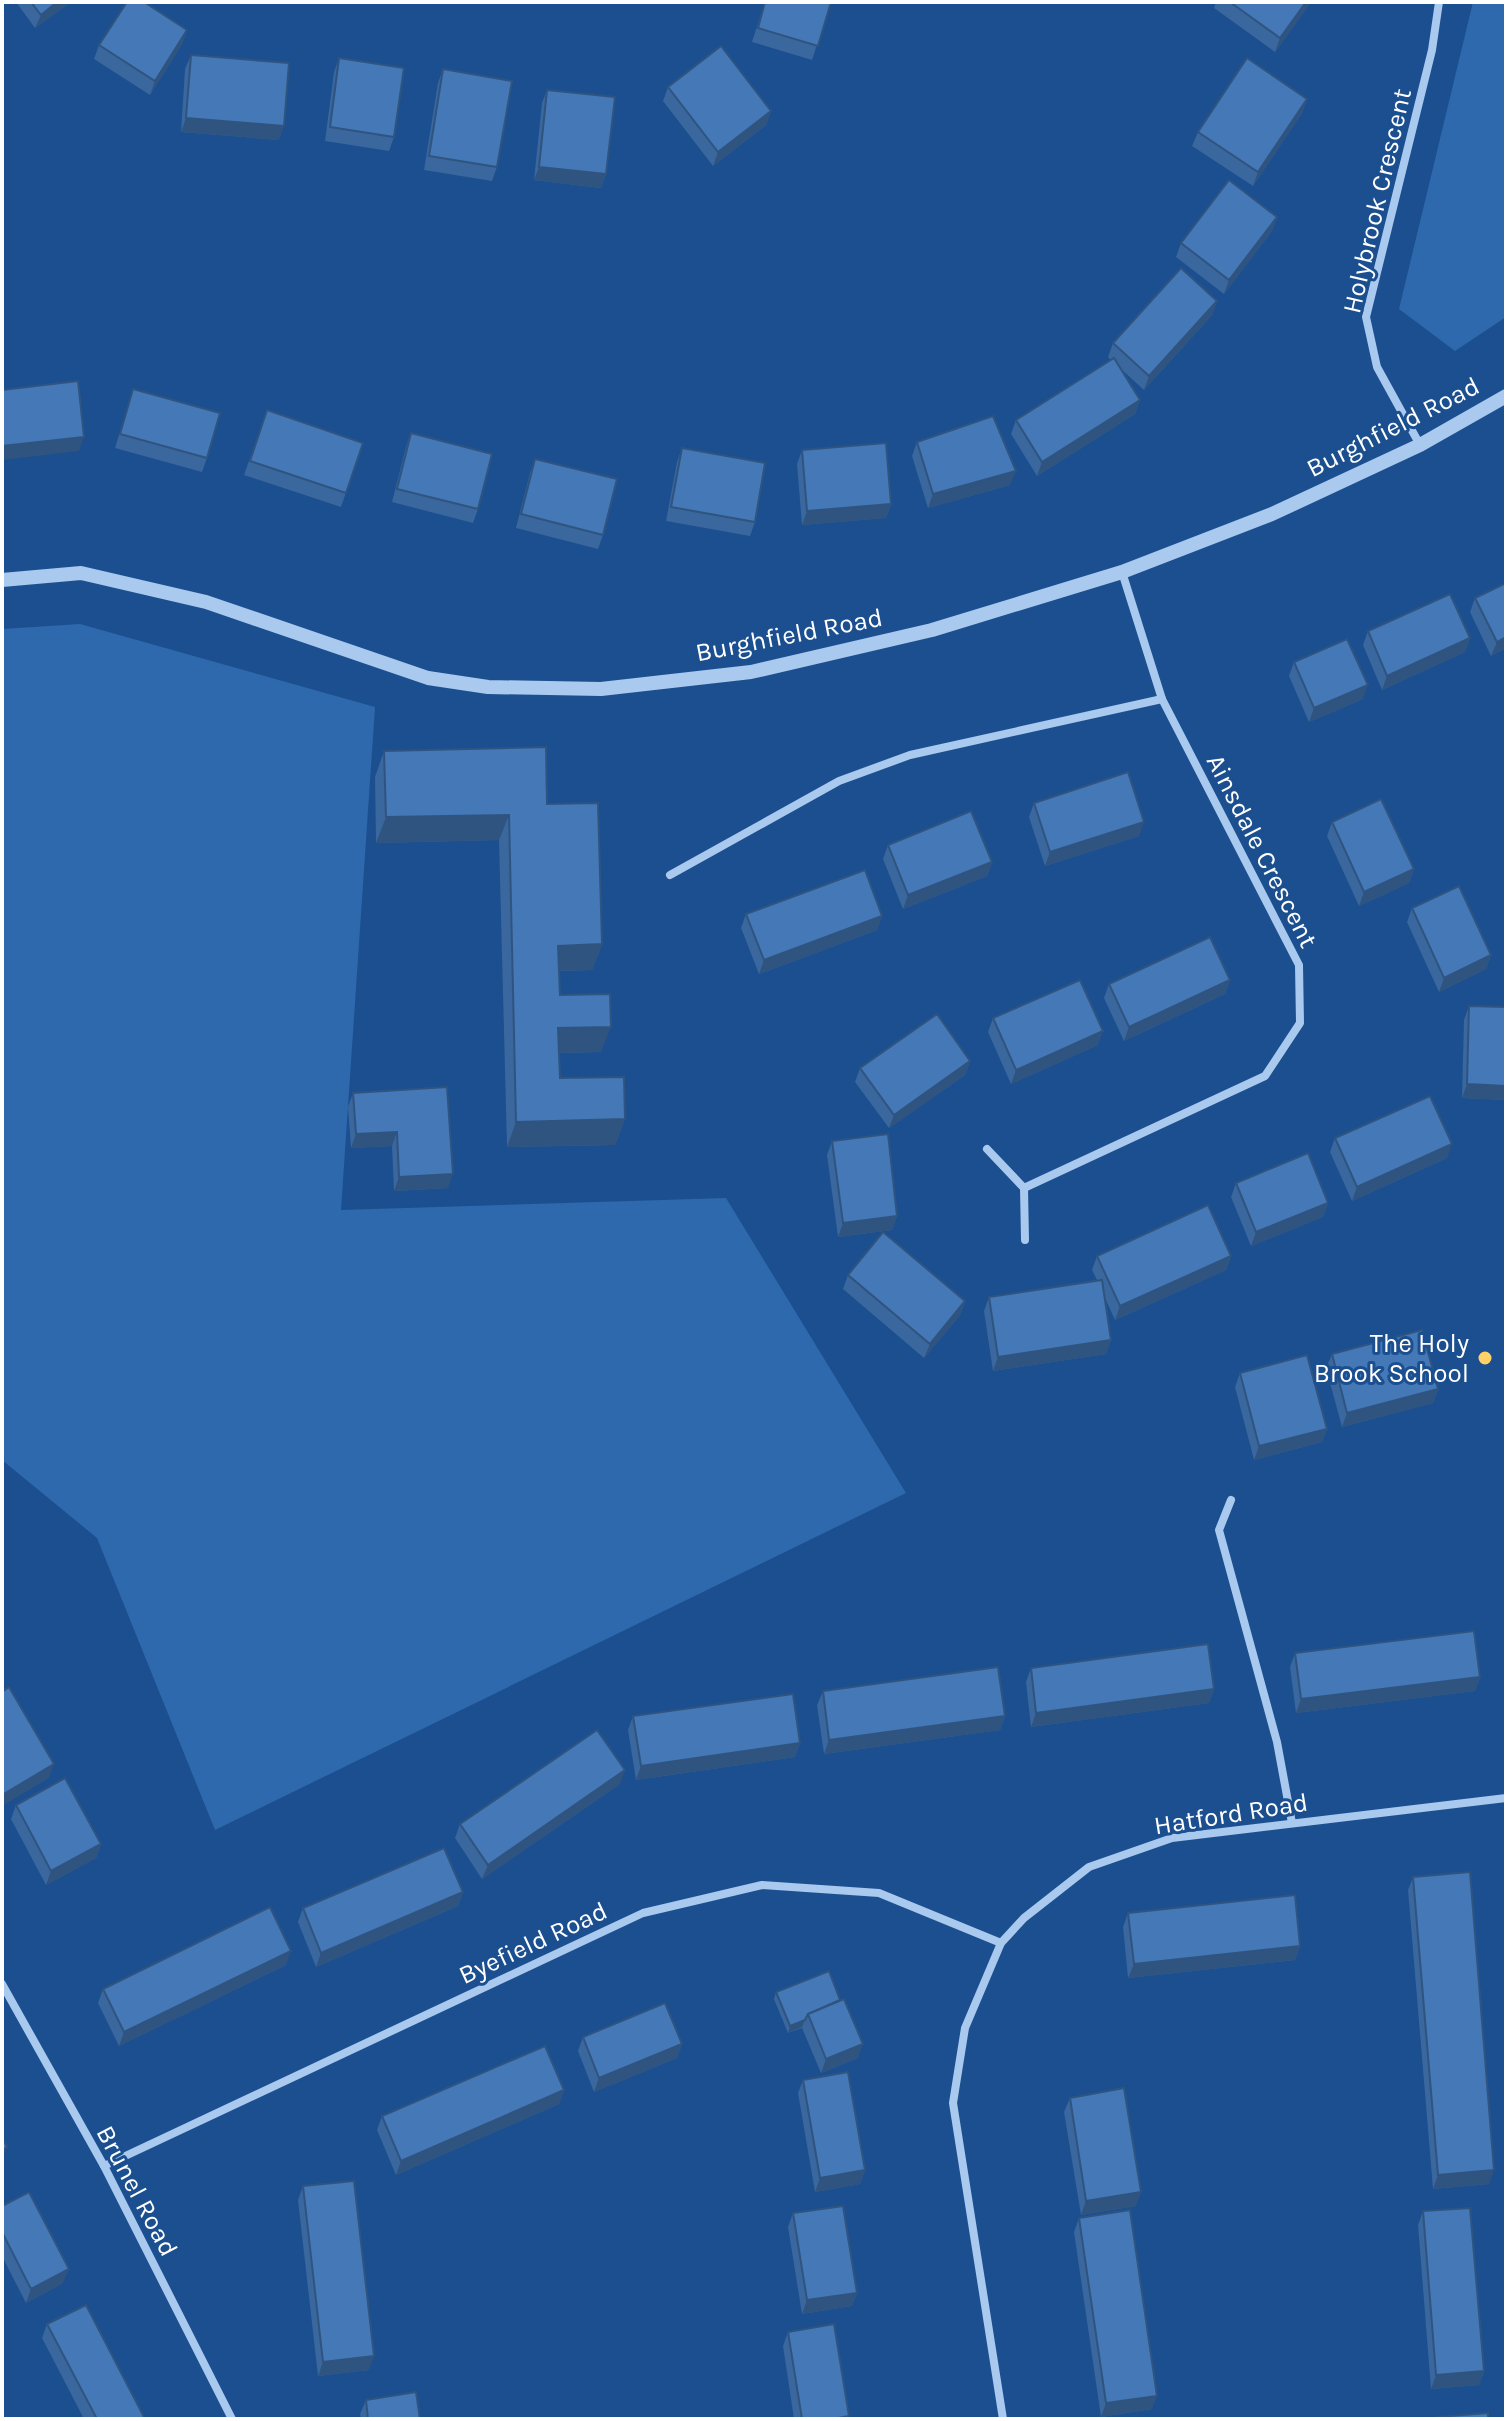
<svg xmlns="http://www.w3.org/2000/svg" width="1508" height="2421" font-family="Karla,sans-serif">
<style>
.green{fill:#2e69ad}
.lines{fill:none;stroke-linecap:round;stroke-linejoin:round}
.minor{stroke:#a9c9ee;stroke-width:8}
.tertiary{stroke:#a9c9ee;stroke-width:14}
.wall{fill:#3a679d}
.shaded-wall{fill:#305480}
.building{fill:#4478b7;stroke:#305480;stroke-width:2}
.poi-dot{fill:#ffd166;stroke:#1b4f8f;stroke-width:3}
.labels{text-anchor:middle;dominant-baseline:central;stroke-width:6;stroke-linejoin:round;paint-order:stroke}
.street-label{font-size:26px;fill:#fff;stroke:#1b4f8f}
.poi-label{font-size:26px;fill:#fff;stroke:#1b4f8f;text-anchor:end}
</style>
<rect width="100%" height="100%" fill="#1b4f8f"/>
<g class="green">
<polygon points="1473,2 1506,2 1506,317 1455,351 1399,309"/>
<polygon points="80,624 375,707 341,1210 726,1198 906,1493 215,1830 97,1538 2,1460 2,629"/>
</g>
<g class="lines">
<g class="minor">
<polyline points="1420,445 1377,367 1366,317 1432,50 1439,2"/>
<polyline points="670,875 839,781 910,755 1162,699"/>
<polyline points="987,1149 1024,1188 1025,1240"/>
<polyline points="1024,1188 1265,1076 1300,1023 1299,965 1162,699 1122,572"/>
<polyline points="1231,1500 1219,1530 1277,1742 1292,1823"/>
<polyline points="2,1984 104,2166 232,2419"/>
<polyline points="104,2166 643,1913 762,1885 879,1893 1001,1943"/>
<polyline points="1003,2419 953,2103 965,2028 1001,1943 1024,1918 1089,1867 1172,1838 1506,1798"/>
</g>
<polyline class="tertiary" points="2,580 81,573 206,602 428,678 488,687 601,689 751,672 932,630 1122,572 1272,514 1420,445 1506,396"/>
</g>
<g class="wall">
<polygon points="16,2 71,2 35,28"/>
<polygon points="765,2 831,2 812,60 752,42"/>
<polygon points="1216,2 1311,2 1275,52 1214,8"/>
<polygon points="187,30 182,44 150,95 94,59 99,45"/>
<polygon points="191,55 279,140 181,132 185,69"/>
<polygon points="339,58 394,137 389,151 325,141 334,72"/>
<polygon points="443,69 497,167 492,181 424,170 438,83"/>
<polygon points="668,87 771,111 766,125 713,166 663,101"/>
<polygon points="547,90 606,174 601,188 534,180 542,103"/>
<polygon points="1307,99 1302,113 1253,186 1192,146 1198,132"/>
<polygon points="1277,217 1272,231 1224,294 1176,257 1181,243"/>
<polygon points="1217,301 1212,315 1144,390 1121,369 1140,400 1135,414 1037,476 1011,434 1016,420 1111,360 1108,357 1113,343"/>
<polygon points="133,389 207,458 202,472 115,448"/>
<polygon points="267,410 363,443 341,507 244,475"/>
<polygon points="411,433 478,509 473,523 392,502 406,447"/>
<polygon points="917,442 1010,485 928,508 912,456"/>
<polygon points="682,448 755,522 750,536 666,521 677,462"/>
<polygon points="802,450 891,504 886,518 802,525 797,464"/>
<polygon points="535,459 603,535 598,549 516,528 530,473"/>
<polygon points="1506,583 1506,648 1491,656 1470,612 1475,598"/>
<polygon points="1368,631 1470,638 1465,652 1382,690 1363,645"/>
<polygon points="1294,662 1363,699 1309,722 1289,676"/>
<polygon points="384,751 547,804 602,944 592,970 559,971 560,995 601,1052 559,1053 560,1078 625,1119 615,1145 507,1147 499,840 376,843 375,777"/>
<polygon points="1034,803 1139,836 1045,866 1029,817"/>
<polygon points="1332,822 1414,869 1409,883 1359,906 1327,836"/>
<polygon points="888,845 992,862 987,876 903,909 883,859"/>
<polygon points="1412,908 1491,955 1486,969 1439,992 1407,922"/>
<polygon points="746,914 882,916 877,930 759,974 741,928"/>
<polygon points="1230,980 1225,994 1124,1041 1104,998 1109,984"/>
<polygon points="1469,1006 1506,1007 1506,1100 1462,1098 1464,1020"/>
<polygon points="993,1018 1098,1045 1011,1084 988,1032"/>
<polygon points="970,1061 965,1075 889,1128 855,1082 860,1068"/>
<polygon points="447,1087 448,1188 394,1191 392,1146 351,1148 348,1107 353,1093"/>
<polygon points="1335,1138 1447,1158 1352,1201 1330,1152"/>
<polygon points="832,1141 897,1216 892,1230 838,1237 827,1155"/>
<polygon points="1236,1183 1328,1203 1323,1217 1251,1246 1231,1197"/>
<polygon points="1097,1256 1231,1256 1226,1270 1115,1320 1105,1298 1111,1340 1106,1354 993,1371 984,1311 989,1297 1097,1280 1092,1270"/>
<polygon points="848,1275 965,1301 960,1315 924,1358 843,1289"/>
<polygon points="1332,1354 1438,1389 1433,1403 1342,1427 1326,1368"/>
<polygon points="1240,1373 1327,1429 1322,1442 1254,1460 1235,1387"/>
<polygon points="1295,1653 1480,1677 1475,1691 1296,1713 1290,1667"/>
<polygon points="1031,1668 1214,1689 1209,1703 1031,1727 1026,1682"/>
<polygon points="823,1691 1005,1716 1000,1730 824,1754 817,1705"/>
<polygon points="633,1716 800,1743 795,1757 636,1780 628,1730"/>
<polygon points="620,1784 482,1879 455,1838 460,1824"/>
<polygon points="16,1805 101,1844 96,1858 46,1885 11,1819"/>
<polygon points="1413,1877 1489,2184 1433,2189 1408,1890"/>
<polygon points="463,1892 458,1906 316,1967 298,1922 303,1908"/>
<polygon points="1128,1913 1300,1946 1295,1960 1128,1978 1123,1927"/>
<polygon points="286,1965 119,2046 98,2003 103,1989"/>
<polygon points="829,1971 858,2058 821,2073 802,2028 788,2033 774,1999 776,1992"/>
<polygon points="583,2037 682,2044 677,2058 594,2092 578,2051"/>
<polygon points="803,2080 865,2170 860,2184 815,2192 798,2093"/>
<polygon points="564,2090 559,2104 396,2175 377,2130 382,2116"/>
<polygon points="1070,2098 1136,2206 1081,2215 1064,2112"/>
<polygon points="303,2186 369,2370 318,2376 298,2200"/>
<polygon points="2,2206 63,2283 26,2303 2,2256"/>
<polygon points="1423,2211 1484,2371 1479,2385 1431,2389 1418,2225"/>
<polygon points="793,2213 857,2293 852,2306 802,2314 788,2227"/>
<polygon points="1079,2218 1152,2409 1101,2417 1074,2232"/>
<polygon points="47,2324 145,2419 84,2419 42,2338"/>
<polygon points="788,2332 848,2419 794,2419 783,2346"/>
<polygon points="366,2400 420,2419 361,2419 360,2414"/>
</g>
<g class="shaded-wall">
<polygon points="57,2 71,2 35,28 41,15"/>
<polygon points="1306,2 1311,2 1275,52 1280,38"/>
<polygon points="187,30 182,44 150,95 155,81"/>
<polygon points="1307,99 1302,113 1253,186 1258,172"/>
<polygon points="771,111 766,125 713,166 718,152"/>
<polygon points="186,118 284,126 279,140 181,132"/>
<polygon points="539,167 606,174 601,188 534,180"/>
<polygon points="1277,217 1272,231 1224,294 1229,280"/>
<polygon points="1217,301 1212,315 1144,390 1149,376"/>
<polygon points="1140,400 1135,414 1037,476 1042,462"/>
<polygon points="84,437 79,451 2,460 2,446"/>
<polygon points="1016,471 1010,485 928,508 933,494"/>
<polygon points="891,504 886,518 802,525 807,511"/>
<polygon points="1506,637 1506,648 1491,656 1497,642"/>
<polygon points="1470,638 1465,652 1382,690 1387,676"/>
<polygon points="1368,685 1363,699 1309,722 1314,708"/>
<polygon points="509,815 499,840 376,843 386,817"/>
<polygon points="1144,822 1139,836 1045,866 1050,852"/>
<polygon points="992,862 987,876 903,909 908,895"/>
<polygon points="1414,869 1409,883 1359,906 1364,892"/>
<polygon points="882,916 877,930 759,974 764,960"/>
<polygon points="602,944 592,970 549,971 558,946"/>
<polygon points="1491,955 1486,969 1439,992 1444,978"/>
<polygon points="1230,980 1225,994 1124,1041 1129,1027"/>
<polygon points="611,1027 601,1052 549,1053 558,1028"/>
<polygon points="1103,1031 1098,1045 1011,1084 1016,1070"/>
<polygon points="970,1061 965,1075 889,1128 894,1115"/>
<polygon points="1467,1084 1506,1086 1506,1100 1462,1098"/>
<polygon points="625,1119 615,1145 507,1147 516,1122"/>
<polygon points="397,1132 392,1146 351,1148 356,1134"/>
<polygon points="1452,1144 1447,1158 1352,1201 1357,1187"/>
<polygon points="453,1174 448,1188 394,1191 399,1177"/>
<polygon points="1328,1203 1323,1217 1251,1246 1256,1232"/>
<polygon points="897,1216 892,1230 838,1237 843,1223"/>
<polygon points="1231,1256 1226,1270 1115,1320 1120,1306"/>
<polygon points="965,1301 960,1315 924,1358 930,1344"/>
<polygon points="1111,1340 1106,1354 993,1371 998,1357"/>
<polygon points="1438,1389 1433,1403 1342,1427 1347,1413"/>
<polygon points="1327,1429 1322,1442 1254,1460 1259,1446"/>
<polygon points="1480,1677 1475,1691 1296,1713 1301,1699"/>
<polygon points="1214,1689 1209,1703 1031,1727 1036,1713"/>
<polygon points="1005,1716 1000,1730 824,1754 829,1740"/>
<polygon points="800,1743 795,1757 636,1780 641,1766"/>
<polygon points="54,1764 49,1778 2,1806 2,1795"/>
<polygon points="625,1770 620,1784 482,1879 488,1865"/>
<polygon points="101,1844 96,1858 46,1885 51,1871"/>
<polygon points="463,1892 458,1906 316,1967 321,1953"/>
<polygon points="1300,1946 1295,1960 1128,1978 1134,1964"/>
<polygon points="291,1951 286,1965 119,2046 124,2032"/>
<polygon points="805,2020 802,2027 788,2033 790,2026"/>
<polygon points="682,2044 677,2058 594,2092 599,2078"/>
<polygon points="863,2044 858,2058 821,2073 826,2059"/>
<polygon points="564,2090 559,2104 396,2175 401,2161"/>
<polygon points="7,2147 2,2160 2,2150"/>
<polygon points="865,2170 860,2184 815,2192 820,2178"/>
<polygon points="1494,2170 1489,2184 1433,2189 1438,2175"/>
<polygon points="1141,2192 1136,2206 1081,2215 1086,2201"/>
<polygon points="69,2269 63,2283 26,2303 31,2289"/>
<polygon points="857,2293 852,2306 802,2314 807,2300"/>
<polygon points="374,2356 369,2370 318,2376 323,2362"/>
<polygon points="1484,2371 1479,2385 1431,2389 1436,2375"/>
<polygon points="1157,2396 1152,2409 1101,2417 1106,2403"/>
</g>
<g class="building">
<polygon points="31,2 57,2 41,15"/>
<polygon points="127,2 144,2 187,30 155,81 99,45"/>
<polygon points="765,2 831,2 818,46 758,28"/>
<polygon points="1230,2 1306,2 1280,38"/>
<polygon points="721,46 771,111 718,152 668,87"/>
<polygon points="191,55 289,63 284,126 186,118"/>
<polygon points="339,58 404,68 394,137 330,127"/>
<polygon points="1247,58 1307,99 1258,172 1198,132"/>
<polygon points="443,69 512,81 497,167 429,156"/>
<polygon points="547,90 615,97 606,174 539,167"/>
<polygon points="1229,180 1277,217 1229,280 1181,243"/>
<polygon points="1181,268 1217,301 1149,376 1113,343"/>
<polygon points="1114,358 1140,400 1042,462 1016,420"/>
<polygon points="78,381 84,437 2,446 2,390"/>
<polygon points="133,389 220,413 207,458 120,434"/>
<polygon points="267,410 363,443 346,493 250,461"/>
<polygon points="993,416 1016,471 933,494 917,442"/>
<polygon points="411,433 492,454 478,509 397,489"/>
<polygon points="886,443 891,504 807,511 802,450"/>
<polygon points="682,448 765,463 755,522 671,507"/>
<polygon points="535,459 617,479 603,535 521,514"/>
<polygon points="1506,583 1506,637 1497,642 1475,598"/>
<polygon points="1450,594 1470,638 1387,676 1368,631"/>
<polygon points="1347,639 1368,685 1314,708 1294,662"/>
<polygon points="546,747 547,804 598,803 602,944 558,946 560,995 610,994 611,1027 558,1028 560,1078 624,1077 625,1119 516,1122 509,815 386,817 384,751"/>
<polygon points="1128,772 1144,822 1050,852 1034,803"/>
<polygon points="1381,799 1414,869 1364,892 1332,822"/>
<polygon points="971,811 992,862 908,895 888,845"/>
<polygon points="865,870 882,916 764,960 746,914"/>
<polygon points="1459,886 1491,955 1444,978 1412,908"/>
<polygon points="1210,937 1230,980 1129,1027 1109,984"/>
<polygon points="1080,980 1103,1031 1016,1070 993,1018"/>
<polygon points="1469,1006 1506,1007 1506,1086 1467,1084"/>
<polygon points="937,1014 970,1061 894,1115 860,1068"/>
<polygon points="447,1087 453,1174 399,1177 397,1132 356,1134 353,1093"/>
<polygon points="1430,1096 1452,1144 1357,1187 1335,1138"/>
<polygon points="888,1134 897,1216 843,1223 832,1141"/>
<polygon points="1308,1153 1328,1203 1256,1232 1236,1183"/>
<polygon points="1208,1205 1231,1256 1120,1306 1097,1256"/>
<polygon points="883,1232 965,1301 930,1344 848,1275"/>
<polygon points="1102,1280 1111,1340 998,1357 989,1297"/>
<polygon points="1422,1330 1438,1389 1347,1413 1332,1354"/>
<polygon points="1307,1355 1327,1429 1259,1446 1240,1373"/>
<polygon points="1474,1631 1480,1677 1301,1699 1295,1653"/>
<polygon points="1208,1644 1214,1689 1036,1713 1031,1668"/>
<polygon points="998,1667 1005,1716 829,1740 823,1691"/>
<polygon points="9,1687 54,1764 2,1795 2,1692"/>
<polygon points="793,1694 800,1743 641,1766 633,1716"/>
<polygon points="597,1730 625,1770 488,1865 460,1824"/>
<polygon points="65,1778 101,1844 51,1871 16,1805"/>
<polygon points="444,1848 463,1892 321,1953 303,1908"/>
<polygon points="1470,1872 1494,2170 1438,2175 1413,1877"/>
<polygon points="1295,1895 1300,1946 1134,1964 1128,1913"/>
<polygon points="270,1907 291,1951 124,2032 103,1989"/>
<polygon points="829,1971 840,2000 808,2014 805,2020 790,2026 776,1992"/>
<polygon points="844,1999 863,2044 826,2059 808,2014"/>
<polygon points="665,2003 682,2044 599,2078 583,2037"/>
<polygon points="545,2046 564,2090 401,2161 382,2116"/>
<polygon points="848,2072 865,2170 820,2178 803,2080"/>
<polygon points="1124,2088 1141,2192 1086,2201 1070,2098"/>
<polygon points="2,2138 7,2147 2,2150"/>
<polygon points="354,2181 374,2356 323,2362 303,2186"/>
<polygon points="29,2192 69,2269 31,2289 2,2232 2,2206"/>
<polygon points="843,2206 857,2293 807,2300 793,2213"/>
<polygon points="1470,2208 1484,2371 1436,2375 1423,2211"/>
<polygon points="1130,2210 1157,2396 1106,2403 1079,2218"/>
<polygon points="86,2305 145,2419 97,2419 47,2324"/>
<polygon points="834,2324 849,2416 833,2419 802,2419 788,2332"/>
<polygon points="416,2392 420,2419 368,2419 366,2400"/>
<polygon points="1488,2413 1488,2419 1439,2419 1438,2417"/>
</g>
<circle class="poi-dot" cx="1485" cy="1358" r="8"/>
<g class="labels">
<g class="street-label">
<text transform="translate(1377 201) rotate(-77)">Holybrook Crescent</text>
<text transform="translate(1393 427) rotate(-27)">Burghfield Road</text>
<text transform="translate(789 635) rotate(-11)">Burghfield Road</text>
<text transform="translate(1262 851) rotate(63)">Ainsdale Crescent</text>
<text transform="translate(1231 1814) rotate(-9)">Hatford Road</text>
<text transform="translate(533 1943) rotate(-25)">Byefield Road</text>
<text transform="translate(137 2191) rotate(62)">Brunel Road</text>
</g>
<g class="poi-label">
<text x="1469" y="1343">The Holy<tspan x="1469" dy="30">Brook School</tspan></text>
</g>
</g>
<rect width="1508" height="2421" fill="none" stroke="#ffffff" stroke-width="8"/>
</svg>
